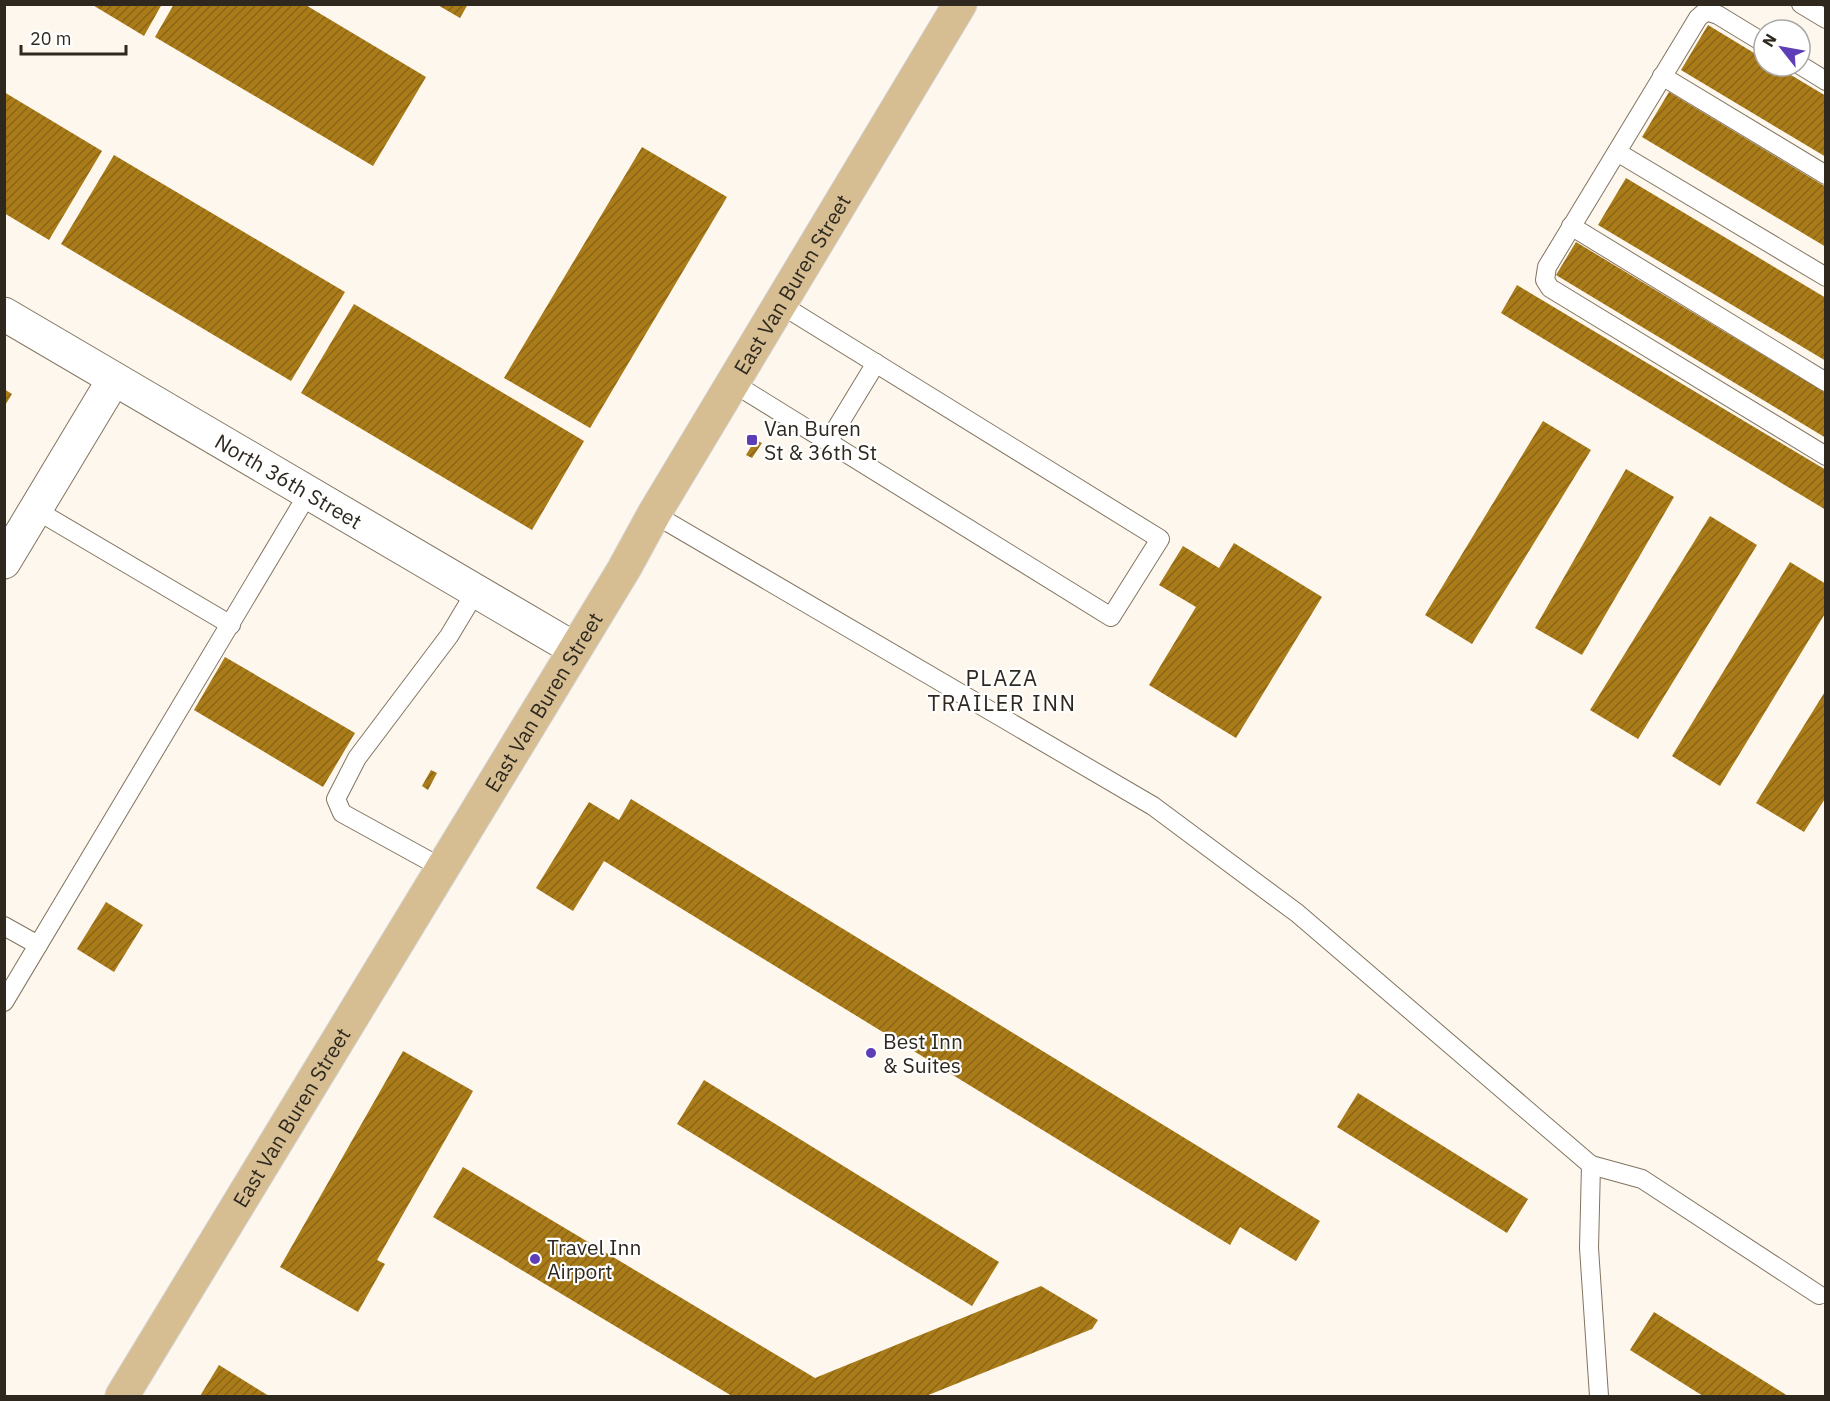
<svg xmlns="http://www.w3.org/2000/svg" width="1830" height="1401" font-family="'IBM Plex Sans',sans-serif">
<style>
.building{fill:url(#building-hatch)}
.lines{fill:none;stroke-linecap:round;stroke-linejoin:round}
.service-casing{stroke:#827560;stroke-width:20}
.minor-casing{stroke:#827560;stroke-width:35}
.primary-casing{stroke:#d5d4d2;stroke-width:35}
.service{stroke:#fff;stroke-width:18}
.minor{stroke:#fff;stroke-width:33}
.primary{stroke:#d6bd92;stroke-width:33}
.poi-dot{fill:#5e3eb6;stroke:#fff;stroke-width:2}
.labels{text-anchor:middle;dominant-baseline:central;stroke-width:4.5;stroke-linejoin:round;paint-order:stroke}
.street-label{font-size:21px;fill:#2e281f;stroke:#fff}
.poi-label{font-size:21px;fill:#2e281f;stroke:#fff;text-anchor:start}
.neighbourhood-label{font-size:22px;letter-spacing:1.5px;fill:#2e281f;stroke:#fff}
</style>
<defs>
<pattern id="building-hatch" width="6" height="6" patternUnits="userSpaceOnUse" patternTransform="scale(1.5)"><rect width="6" height="6" fill="#aa7b19"/><path d="M-1 1l2-2M0 6l6-6M5 7l2-2" fill="none" stroke="#8b6516"/></pattern>
</defs>
<rect width="100%" height="100%" fill="#fdf7ee"/>
<g class="building">
<polygon points="91,4 162,4 144,36"/>
<polygon points="174,4 304,4 426,77 373,166 155,37"/>
<polygon points="436,4 468,4 460,18"/>
<polygon points="1708,25 1764,59 1764,66 1776,66 1826,96 1826,157 1681,70"/>
<polygon points="4,92 102,151 49,240 4,213"/>
<polygon points="1669,92 1826,187 1826,247 1642,137"/>
<polygon points="642,147 727,197 590,428 504,378"/>
<polygon points="114,155 345,292 291,381 61,244"/>
<polygon points="1626,178 1826,298 1826,361 1598,225"/>
<polygon points="1576,242 1826,393 1826,438 1556,275"/>
<polygon points="1517,285 1826,470 1826,510 1501,313"/>
<polygon points="354,304 584,441 532,530 301,393"/>
<polygon points="4,389 12,394 4,407"/>
<polygon points="1543,421 1591,450 1472,644 1425,615"/>
<polygon points="755,440 762,443 752,458 746,455"/>
<polygon points="1626,469 1674,497 1582,655 1535,628"/>
<polygon points="1710,516 1757,545 1638,739 1590,710"/>
<polygon points="1234,543 1322,597 1236,738 1149,685 1196,607 1159,585 1183,546 1219,568"/>
<polygon points="1790,562 1826,584 1826,612 1720,786 1672,756"/>
<polygon points="225,657 355,733 323,787 194,710"/>
<polygon points="1826,690 1826,797 1804,832 1756,803"/>
<polygon points="431,770 437,773 428,790 422,786"/>
<polygon points="631,799 1320,1221 1296,1261 1240,1227 1230,1245 604,861 573,911 536,888 589,802 619,820"/>
<polygon points="106,902 143,925 114,972 77,949"/>
<polygon points="403,1051 473,1091 377,1260 385,1264 358,1312 280,1267"/>
<polygon points="704,1080 999,1262 972,1306 677,1124"/>
<polygon points="1358,1093 1528,1199 1507,1233 1337,1127"/>
<polygon points="463,1167 815,1378 1041,1286 1098,1320 1092,1329 926,1396 732,1396 433,1217"/>
<polygon points="1654,1312 1788,1396 1703,1396 1630,1350"/>
<polygon points="219,1365 269,1396 200,1396"/>
</g>
<g class="lines">
<defs>
<g id="service">
<polyline points="1801,4 1826,19"/>
<polyline points="1764,43 1718,15 1706,11 1698,18 1547,267 1545,280 1550,288 1826,456"/>
<polyline points="1800,65 1826,81"/>
<polyline points="1662,76 1826,175"/>
<polyline points="1617,152 1826,277"/>
<polyline points="1571,226 1826,382"/>
<polyline points="733,383 1111,617 1160,539 780,304"/>
<polyline points="828,442 876,363"/>
<polyline points="36,510 231,625"/>
<polyline points="654,514 1153,806 1297,913 1591,1165 1589,1248 1599,1396"/>
<polyline points="442,868 342,813 336,799 357,758 449,636 476,591"/>
<polyline points="4,926 38,945"/>
<polyline points="4,1002 309,492"/>
<polyline points="1591,1165 1642,1179 1819,1295"/>
</g>
<g id="minor">
<path id="s1" d="M4,314L573,648"/>
<polyline points="4,562 114,379"/>
</g>
<g id="primary">
<path id="s2" d="M122,1396L624,569L654,514L960,4"/>
</g>
</defs>
<use href="#service" class="service-casing"/>
<use href="#minor" class="minor-casing"/>
<use href="#primary" class="primary-casing"/>
<use href="#service" class="service"/>
<use href="#minor" class="minor"/>
<use href="#primary" class="primary"/>
</g>
<g class="poi-dot">
<rect x="746" y="434" width="12" height="12" rx="3"/>
<circle cx="871" cy="1053" r="6"/>
<circle cx="535" cy="1259" r="6"/>
</g>
<g class="labels">
<g class="street-label">
<text stroke="none"><textPath href="#s2" startOffset="1298">East Van Buren Street</textPath></text>
<text stroke="none"><textPath href="#s1" startOffset="330">North 36th Street</textPath></text>
<text stroke="none"><textPath href="#s2" startOffset="812">East Van Buren Street</textPath></text>
<text stroke="none"><textPath href="#s2" startOffset="326">East Van Buren Street</textPath></text>
</g>
<g class="poi-label">
<text x="764" y="428">Van Buren<tspan x="764" dy="24">St &amp; 36th St</tspan></text>
<text x="883" y="1041">Best Inn<tspan x="883" dy="24">&amp; Suites</tspan></text>
<text x="547" y="1247">Travel Inn<tspan x="547" dy="24">Airport</tspan></text>
</g>
<g class="neighbourhood-label">
<text x="1002" y="677">PLAZA<tspan x="1002" dy="25">TRAILER INN</tspan></text>
</g>
</g>
<rect width="1830" height="1401" fill="none" stroke="#2e281f" stroke-width="12"/>
<g transform="translate(1782 48) rotate(301)"><circle r="28" fill="#ffffff" stroke="#aba9a5" stroke-width="1.5"/>
<path d="M0-4.5L10 22L0 15L-10 22Z" fill="#5e3eb6"/>
<text y="-9" font-size="16" font-weight="bold" text-anchor="middle" fill="#2e281f">N</text>
</g>
<path d="M21 45v9h105v-9" fill="none" stroke="#2e281f" stroke-width="3"/>
<text x="30" y="45" font-size="18" fill="#2e281f" stroke="#ffffff" stroke-width="4.5" paint-order="stroke">20 m</text>
</svg>
